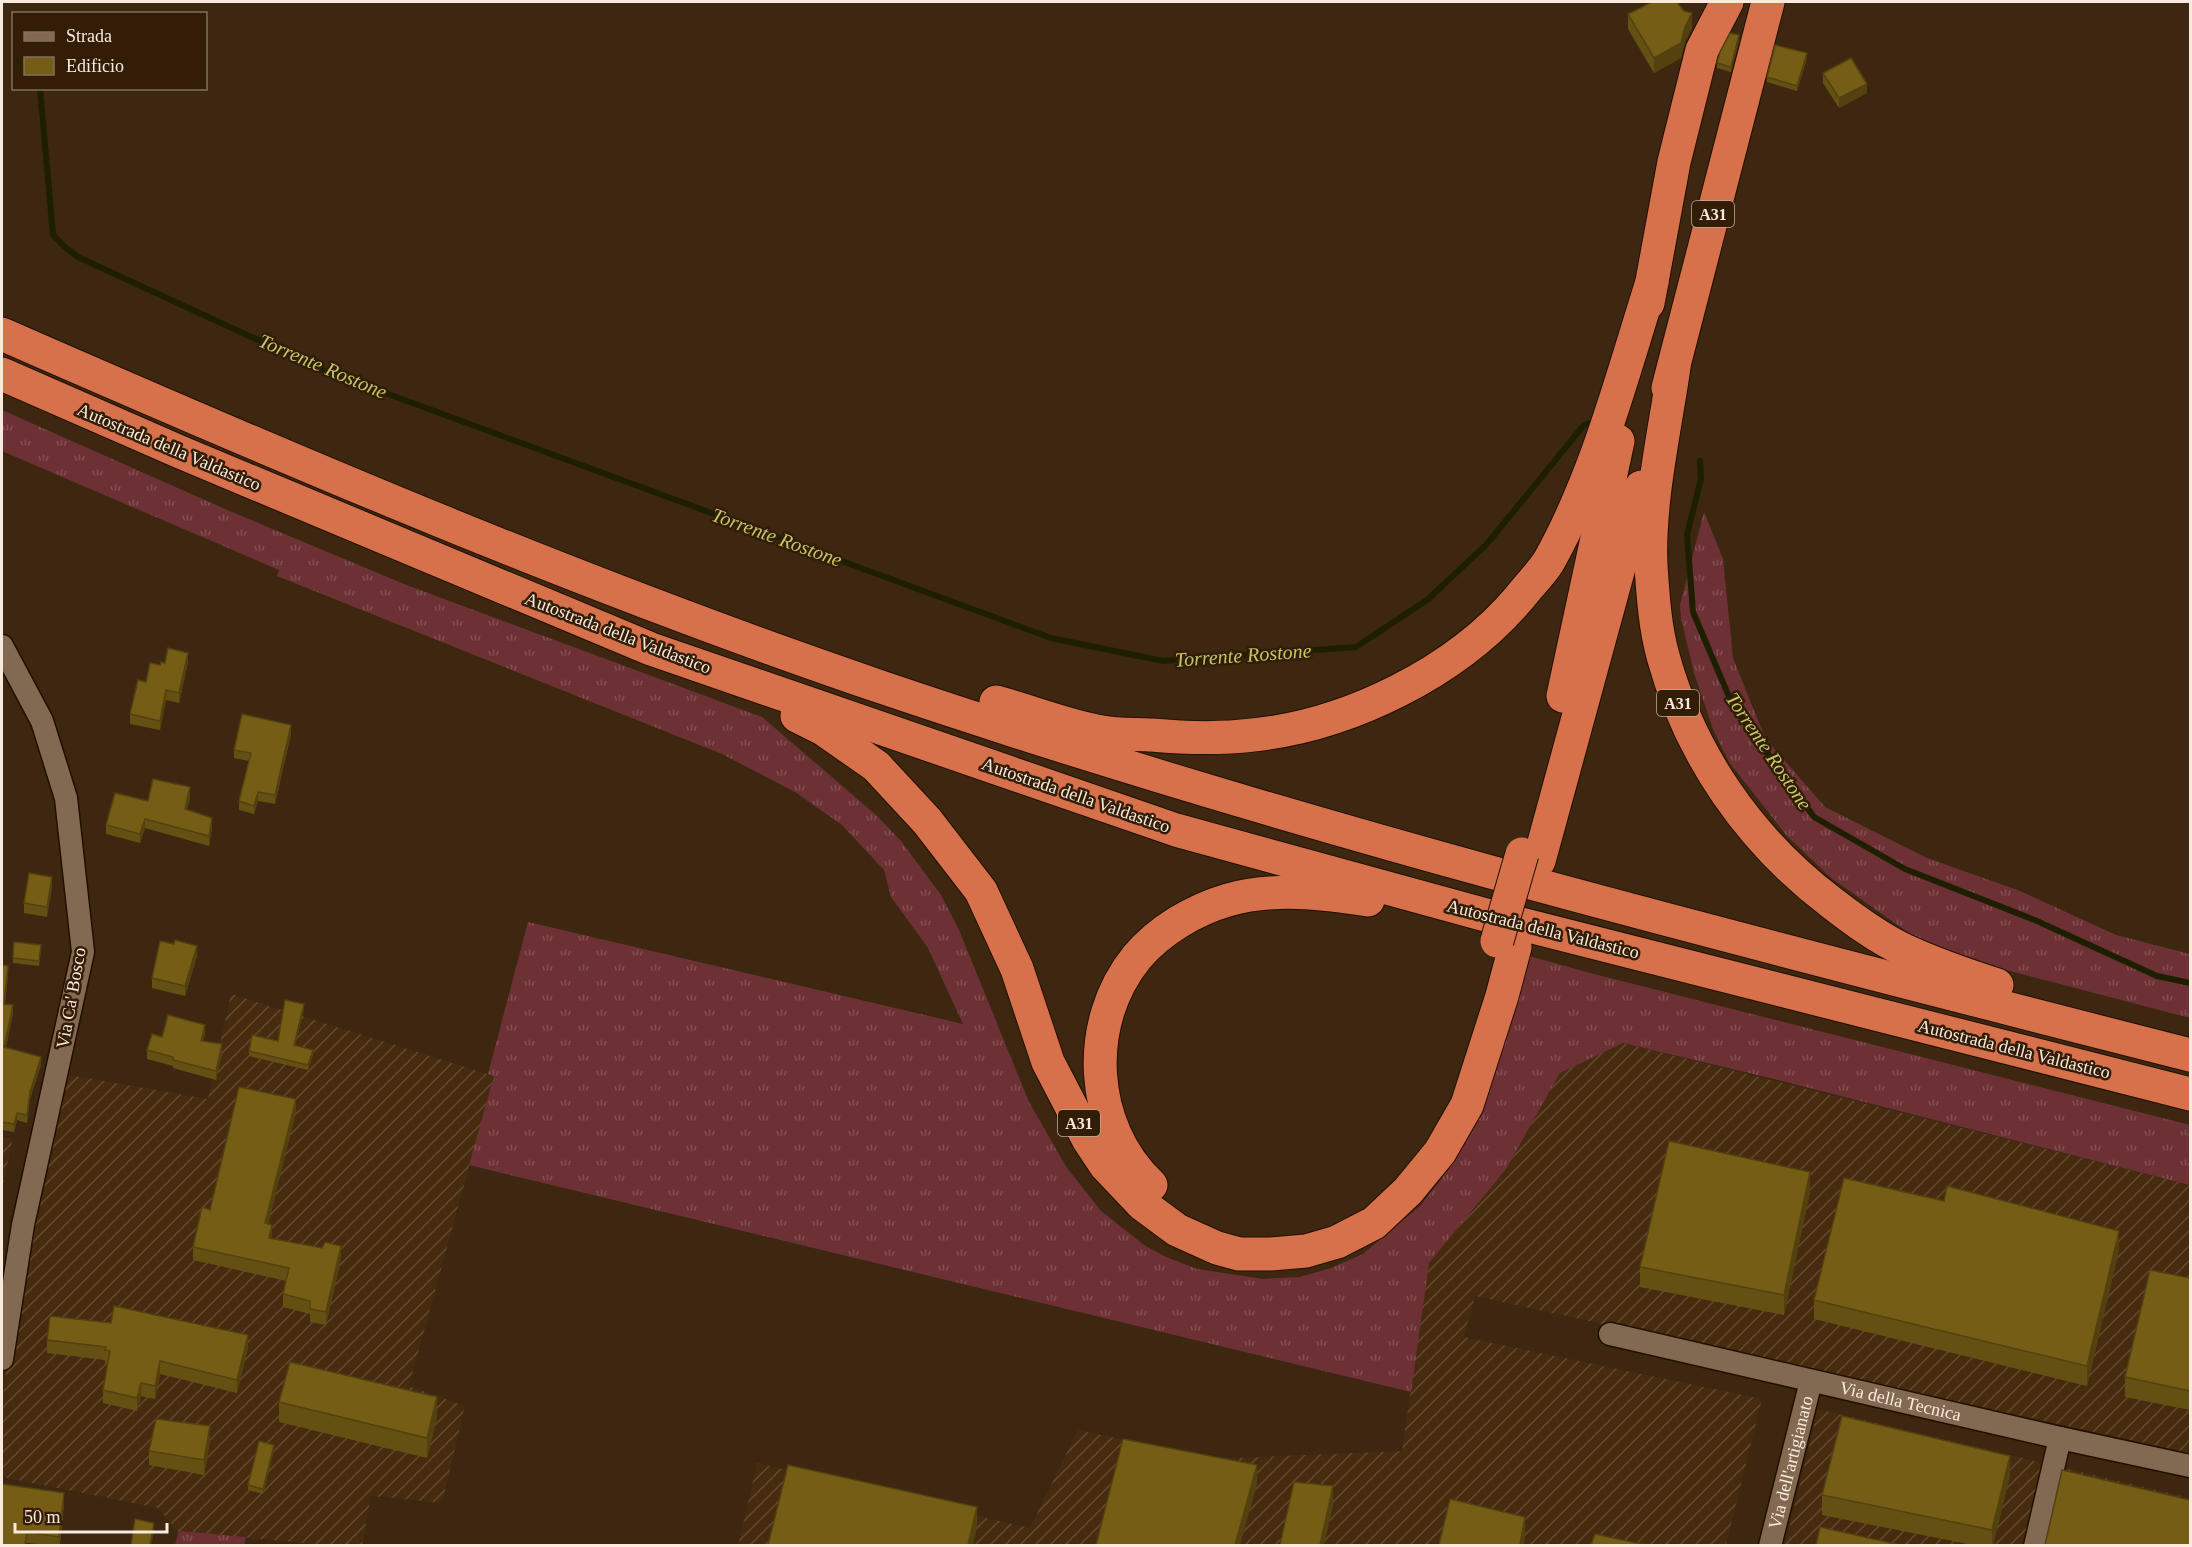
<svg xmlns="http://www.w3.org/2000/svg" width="2192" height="1547" font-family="'Times New Roman',serif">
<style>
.industrial{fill:url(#industrial-furrows)}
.grass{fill:url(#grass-tufts)}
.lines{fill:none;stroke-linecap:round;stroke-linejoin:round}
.stream{stroke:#1e1f00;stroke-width:6}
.minor-casing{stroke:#230f00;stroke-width:25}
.motorway-casing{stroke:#230f00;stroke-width:35}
.minor{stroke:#826951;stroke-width:22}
.motorway{stroke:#d7714b;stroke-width:33}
.motorway-bridge-casing{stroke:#230f00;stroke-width:35;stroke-linecap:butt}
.motorway-bridge{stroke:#d7714b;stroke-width:33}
.wall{fill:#655013}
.shaded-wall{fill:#53410f}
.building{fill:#765d16;stroke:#53410f;stroke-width:1.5}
.labels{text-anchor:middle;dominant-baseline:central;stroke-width:5;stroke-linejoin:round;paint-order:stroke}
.shield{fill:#331d07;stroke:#beac9d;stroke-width:1.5}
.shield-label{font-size:16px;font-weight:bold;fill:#f9eadd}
.street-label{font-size:18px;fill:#f9eadd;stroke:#331d07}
.water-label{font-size:20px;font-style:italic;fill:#c2c867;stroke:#331d07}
</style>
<defs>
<pattern id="industrial-furrows" width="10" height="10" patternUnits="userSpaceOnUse" patternTransform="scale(1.5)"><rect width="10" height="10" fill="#462b0e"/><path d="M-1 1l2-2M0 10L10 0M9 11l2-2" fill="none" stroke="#614a31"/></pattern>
<pattern id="grass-tufts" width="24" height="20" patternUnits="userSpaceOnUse" patternTransform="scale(1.5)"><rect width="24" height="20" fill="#6d3135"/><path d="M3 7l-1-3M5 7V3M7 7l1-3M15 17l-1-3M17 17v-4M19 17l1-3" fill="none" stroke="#834f52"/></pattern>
</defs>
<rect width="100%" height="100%" fill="#3d2711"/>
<g class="industrial">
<polygon points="231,994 494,1076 409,1386 465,1406 442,1503 371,1496 362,1545 325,1545 179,1531 178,1532 158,1508 2,1477 2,1405 15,1299 64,1074 208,1099"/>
<polygon points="1623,1043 2190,1185 2190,1453 1475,1296 1464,1337 1762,1399 1726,1545 738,1546 757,1463 1030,1528 1078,1430 1212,1459 1402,1451 1429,1263 1506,1169 1560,1073"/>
<polygon points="2,1137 13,1138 2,1189"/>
<polygon points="1818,1409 2190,1498 2190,1545 1785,1546"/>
</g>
<g class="grass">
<polygon points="2,410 225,509 404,584 762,717 876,815 901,841 941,895 959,930 1029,1102 1067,1168 1101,1211 1144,1245 1166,1257 1197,1269 1263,1279 1300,1277 1331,1268 1363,1254 1421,1205 1449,1169 1494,1074 1529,956 1594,974 2190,1125 2190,1185 1766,1077 1623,1043 1560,1073 1506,1169 1429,1263 1411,1392 469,1165 494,1076 488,1074 528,922 963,1024 928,948 891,897 884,870 842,825 795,792 722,754 277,576 279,570 2,451"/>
<polygon points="1704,512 1723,559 1733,658 1765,738 1825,807 1927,858 2020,891 2116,935 2190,954 2190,1018 1953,956 1919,940 1831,878 1787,836 1729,762 1713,729 1694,673 1681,618 1680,605"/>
<polygon points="179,1531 246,1537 244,1545 175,1545"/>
</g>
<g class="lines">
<g class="stream">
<polyline points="40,88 53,235 66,248 78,257 323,370 1051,638 1163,661 1356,647 1427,600 1486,545 1584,425 1597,421"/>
<polyline points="1700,461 1701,479 1687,535 1693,612 1733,706 1814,817 1905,869 2037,921 2157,976 2190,983"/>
</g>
<defs>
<g id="minor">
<polyline points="2,646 42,721 66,798 83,952 23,1225 2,1359"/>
<path id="s1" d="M1610,1334L2060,1438L2190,1466"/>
<path id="s2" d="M1770,1546L1811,1381"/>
<polyline points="2035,1546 2060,1438"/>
</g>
<g id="motorway">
<polyline points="1648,303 1674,162 1702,50 1727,2"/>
<path d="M2,334C292,461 584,586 884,688C1313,833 1752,943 2190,1055"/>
<path d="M1674,367C1665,430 1648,503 1651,566C1653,596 1655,627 1663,656C1690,755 1750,841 1832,903C1854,920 1878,938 1904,950C1934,964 1966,975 1997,985"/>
<polyline points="2,374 180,452 651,649 1176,830 1482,914 2190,1094"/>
<polyline points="1668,388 1768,2"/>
<polyline points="1563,696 1618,441"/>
<path d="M996,702C1030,711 1067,726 1102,732C1118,735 1136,734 1152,735C1185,738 1220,739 1253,735C1349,725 1457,672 1520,597C1529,585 1541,574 1549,561C1597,475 1622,376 1652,282"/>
<polyline points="797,716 823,729 876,766 927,821 981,891 1017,969 1048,1062 1088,1139 1106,1166 1142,1204 1177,1230 1217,1248 1239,1254 1271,1254 1306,1251 1337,1242 1374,1223 1408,1191 1440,1152 1467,1105 1502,996 1515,947"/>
<polyline points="1539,861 1641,487"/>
<path d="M1151,1185C1089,1127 1083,1023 1137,957C1160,930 1194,910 1228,900C1272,887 1324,893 1368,900"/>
</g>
</defs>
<use href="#minor" class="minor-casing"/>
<use href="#motorway" class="motorway-casing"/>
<use href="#minor" class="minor"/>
<use href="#motorway" class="motorway"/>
<defs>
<polyline id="motorway-bridge" points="1497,941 1522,854"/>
</defs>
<use href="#motorway-bridge" class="motorway-bridge-casing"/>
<use href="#motorway-bridge" class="motorway-bridge"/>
</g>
<g class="wall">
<polygon points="1628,14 1692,28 1685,42 1681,58 1654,73 1628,29"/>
<polygon points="1739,40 1731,72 1717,68 1717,63"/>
<polygon points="1807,58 1797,91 1767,82 1767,77"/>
<polygon points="1823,73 1867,93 1839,108 1823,83"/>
<polygon points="188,662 179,703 166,700 160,730 130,724 130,714 160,665 165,663"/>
<polygon points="291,734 275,804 258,801 254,814 239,810 239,801 249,761 234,758 234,750"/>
<polygon points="190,797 187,810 212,827 209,846 145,828 140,843 106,834 106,825 148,801"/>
<polygon points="52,887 47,917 24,913 24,903"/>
<polygon points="174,944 197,956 185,996 152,988 152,978"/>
<polygon points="41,950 39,966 13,963 13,958"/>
<polygon points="2,965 8,974 5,1004 13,1013 6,1048 41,1065 30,1099 27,1123 17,1120 14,1132 2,1130"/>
<polygon points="304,1009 295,1046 313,1055 308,1070 249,1056 249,1051 278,1041"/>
<polygon points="205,1034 203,1041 222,1053 216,1080 173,1068 173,1066 147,1059 147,1050 162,1037"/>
<polygon points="296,1112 268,1224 272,1239 341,1259 326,1325 310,1322 310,1314 283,1307 283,1294 286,1281 193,1260 193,1247 210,1210"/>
<polygon points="1810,1192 1784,1315 1640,1287 1640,1267"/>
<polygon points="1944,1201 2119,1250 2087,1386 1814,1319 1814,1300"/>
<polygon points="2190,1278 2190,1410 2125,1397 2125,1377"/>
<polygon points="47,1340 248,1348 237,1393 160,1374 155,1399 141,1396 137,1411 103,1403 103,1390 108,1363 105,1363 105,1360 47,1353"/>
<polygon points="279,1402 437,1417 427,1458 279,1422"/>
<polygon points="210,1441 204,1475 149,1465 149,1451"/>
<polygon points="274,1450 263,1494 248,1490 248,1485"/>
<polygon points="2010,1475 1993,1545 1973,1545 1822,1515 1822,1495"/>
<polygon points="64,1504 60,1545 46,1545 27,1543 2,1545"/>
</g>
<g class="shaded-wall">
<polygon points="1692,13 1692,28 1685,42 1681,58 1654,73 1654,58 1685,27"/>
<polygon points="1739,35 1739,40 1731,72 1731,67"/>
<polygon points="1807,53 1807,58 1797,91 1797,86"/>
<polygon points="1867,84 1867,93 1839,108 1839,98"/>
<polygon points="188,653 188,662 179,703 179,693"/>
<polygon points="166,690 166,700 160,730 160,721"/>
<polygon points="291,725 291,734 275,804 275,795"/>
<polygon points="190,787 190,797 185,819 185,809"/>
<polygon points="258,792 258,801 254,814 254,806"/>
<polygon points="212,818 212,827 209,846 209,836"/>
<polygon points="145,819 145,828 140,843 140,834"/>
<polygon points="52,877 52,887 47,917 47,907"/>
<polygon points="197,946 197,956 185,996 185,986"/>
<polygon points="8,966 8,974 4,1011 4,1004"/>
<polygon points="304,1004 304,1009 294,1050 294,1045"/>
<polygon points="13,1005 13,1013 4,1055 4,1047"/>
<polygon points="205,1025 205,1034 201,1050 201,1041"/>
<polygon points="222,1044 222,1053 216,1080 216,1071"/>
<polygon points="313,1050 313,1055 308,1070 308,1065"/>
<polygon points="41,1057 41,1065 30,1099 27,1123 27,1115 30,1092"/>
<polygon points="296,1099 296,1112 265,1237 265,1223"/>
<polygon points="17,1113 17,1120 14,1132 14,1124"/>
<polygon points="1810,1172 1810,1192 1784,1315 1784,1295"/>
<polygon points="272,1225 272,1238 269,1252 269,1238"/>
<polygon points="2119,1231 2119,1250 2087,1386 2087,1366"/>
<polygon points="341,1246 341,1259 326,1325 326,1312"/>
<polygon points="248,1335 248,1348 237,1393 237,1380"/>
<polygon points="160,1361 160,1374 155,1399 155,1386"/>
<polygon points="141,1383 141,1396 137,1411 137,1398"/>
<polygon points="437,1397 437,1417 427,1458 427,1438"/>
<polygon points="210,1426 210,1441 204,1475 204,1460"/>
<polygon points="274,1445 274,1450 263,1494 263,1489"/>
<polygon points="2010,1456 2010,1475 1993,1545 1992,1545 1992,1530"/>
<polygon points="1257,1465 1257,1484 1240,1545 1235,1545"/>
<polygon points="1333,1486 1333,1506 1324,1545 1320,1545"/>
<polygon points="64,1493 64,1504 59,1545 59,1537"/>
<polygon points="977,1507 977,1527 973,1545 968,1545"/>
<polygon points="1525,1517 1525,1537 1524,1545 1520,1545"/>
<polygon points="154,1523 154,1533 151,1545 150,1545"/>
</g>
<g class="building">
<polygon points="1652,2 1677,2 1684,11 1692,13 1685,27 1681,43 1654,58 1628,14"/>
<polygon points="1730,33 1739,35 1731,67 1717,63 1720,52"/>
<polygon points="1775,45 1807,53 1797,86 1767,77"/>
<polygon points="1851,58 1867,84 1839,98 1823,73"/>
<polygon points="168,648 188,653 179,693 166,690 160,721 130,714 138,680 146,682 150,663 160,665 161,662 165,663"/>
<polygon points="242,714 291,725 275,795 258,792 254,806 239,801 251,753 234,750"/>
<polygon points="153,779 190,787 185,809 212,818 209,836 145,819 140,834 106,825 115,793 148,801"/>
<polygon points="29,873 52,877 47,907 24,903"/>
<polygon points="175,940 197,946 185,986 152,978 160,941 174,944"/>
<polygon points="14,942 41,945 39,961 13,958"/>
<polygon points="2,965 8,966 4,1004 13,1005 4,1047 41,1057 30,1092 27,1115 17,1113 14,1124 2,1122"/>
<polygon points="285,1000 304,1004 294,1045 313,1050 308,1065 249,1051 252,1035 278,1041"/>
<polygon points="168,1015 205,1025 201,1041 222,1044 216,1071 173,1060 173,1057 147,1050 152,1034 162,1037"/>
<polygon points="239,1087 296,1099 265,1223 272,1225 269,1238 322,1248 325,1242 341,1246 326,1312 310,1309 310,1301 283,1294 289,1268 193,1247 202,1207 210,1210"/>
<polygon points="1669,1141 1810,1172 1784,1295 1640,1267"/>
<polygon points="1844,1178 1944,1201 1947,1186 2119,1231 2087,1366 1814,1300"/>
<polygon points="2150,1270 2190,1278 2190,1391 2125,1377"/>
<polygon points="114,1306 248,1335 237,1380 160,1361 155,1386 141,1383 137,1398 103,1390 110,1351 105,1350 106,1347 47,1340 50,1316 111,1323"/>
<polygon points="290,1362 437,1397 427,1438 279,1402"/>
<polygon points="1842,1416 2010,1456 1992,1530 1822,1495"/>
<polygon points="156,1419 210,1426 204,1460 149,1451"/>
<polygon points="1123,1439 1257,1465 1235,1545 1096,1545"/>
<polygon points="259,1441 274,1445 263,1489 248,1485"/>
<polygon points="788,1465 977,1507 968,1545 768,1545"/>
<polygon points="2062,1470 2190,1500 2190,1545 2045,1545"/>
<polygon points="1294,1482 1333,1486 1320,1545 1280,1545"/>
<polygon points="2,1484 64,1493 59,1537 27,1532 25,1545 2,1545"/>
<polygon points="1450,1499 1525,1517 1520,1545 1439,1545"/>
<polygon points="135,1519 154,1523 150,1545 131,1545"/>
<polygon points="1820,1527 1900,1545 1816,1545"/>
<polygon points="1595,1534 1646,1545 1591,1545"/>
</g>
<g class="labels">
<g class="shield">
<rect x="1692" y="201" width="42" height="26" rx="4.5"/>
<rect x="1657" y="690" width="42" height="26" rx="4.5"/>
<rect x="1058" y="1110" width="42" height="26" rx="4.5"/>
</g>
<g class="shield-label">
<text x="1713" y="214">A31</text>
<text x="1678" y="703">A31</text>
<text x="1079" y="1123">A31</text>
</g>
<g class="street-label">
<text transform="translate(169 447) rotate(23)">Autostrada della Valdastico</text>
<text transform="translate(618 633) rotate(21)">Autostrada della Valdastico</text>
<text transform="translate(1076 795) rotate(19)">Autostrada della Valdastico</text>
<text transform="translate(1543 929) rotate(14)">Autostrada della Valdastico</text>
<text transform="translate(71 998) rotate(-80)">Via Ca' Bosco</text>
<text transform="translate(2014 1049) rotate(14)">Autostrada della Valdastico</text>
<text stroke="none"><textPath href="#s1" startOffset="298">Via della Tecnica</textPath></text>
<text stroke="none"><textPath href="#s2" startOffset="86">Via dell'artigianato</textPath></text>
</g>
<g class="water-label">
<text transform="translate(323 366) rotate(23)">Torrente Rostone</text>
<text transform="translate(777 537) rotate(20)">Torrente Rostone</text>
<text transform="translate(1243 655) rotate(-4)">Torrente Rostone</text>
<text transform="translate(1769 751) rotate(56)">Torrente Rostone</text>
</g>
</g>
<rect width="2192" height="1547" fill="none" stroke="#f9eadd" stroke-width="6"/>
<rect x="12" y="12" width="195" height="78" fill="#331d07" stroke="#826f5d" stroke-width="1.5"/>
<rect x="24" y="32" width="30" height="9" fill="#826951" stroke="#826f5d" stroke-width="1.5"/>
<text x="66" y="42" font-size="18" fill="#f9eadd">Strada</text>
<rect x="24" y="57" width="30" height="18" fill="#765d16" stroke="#826f5d" stroke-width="1.5"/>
<text x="66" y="72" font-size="18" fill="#f9eadd">Edificio</text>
<path d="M15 1523v9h152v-9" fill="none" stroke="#f9eadd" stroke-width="3"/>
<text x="24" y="1523" font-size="18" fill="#f9eadd" stroke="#331d07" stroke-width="4.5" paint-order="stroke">50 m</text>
</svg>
